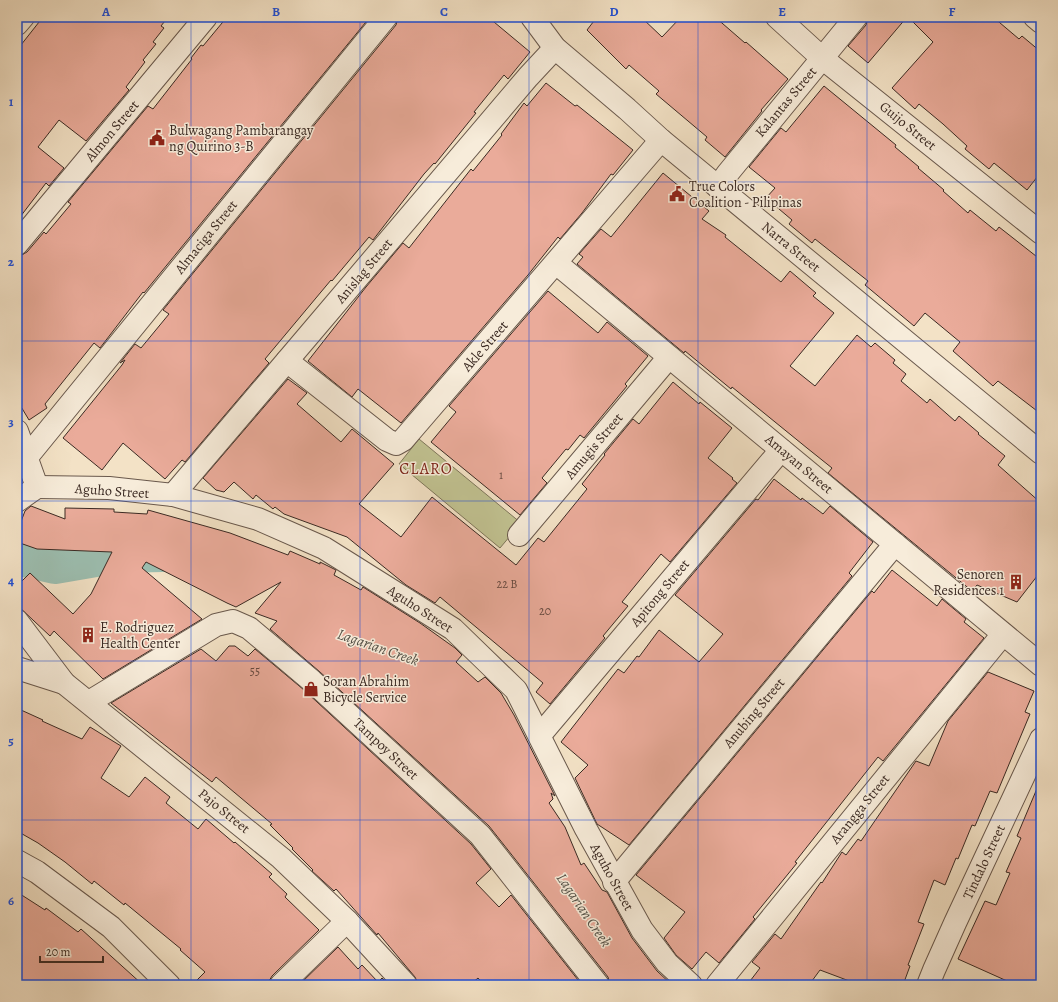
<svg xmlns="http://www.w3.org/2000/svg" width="1058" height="1002" font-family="Alegreya,serif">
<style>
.green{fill:#c1c291;stroke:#7e765a}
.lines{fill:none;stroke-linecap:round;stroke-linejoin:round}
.river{stroke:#9cbeb0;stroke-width:38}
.building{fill:#eaab9a;stroke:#3b2a23}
.minor-casing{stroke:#69584c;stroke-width:24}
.minor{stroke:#f7ecda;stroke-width:22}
.grid{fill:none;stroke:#1d4ed8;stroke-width:1;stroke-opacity:0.55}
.labels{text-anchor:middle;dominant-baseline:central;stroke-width:3;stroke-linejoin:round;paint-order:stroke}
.number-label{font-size:12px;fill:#674a41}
.street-label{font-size:14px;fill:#3b2a23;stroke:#f7ecda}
.poi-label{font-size:14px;fill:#3b2a23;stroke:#f7ecda;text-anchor:start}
.water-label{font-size:15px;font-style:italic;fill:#534f46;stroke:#f7ecda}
.quarter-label{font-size:16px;letter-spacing:1px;fill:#7a1f14;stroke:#f7ecda}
.neatline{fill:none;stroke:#1d4ed8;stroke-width:1.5}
.grid-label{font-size:13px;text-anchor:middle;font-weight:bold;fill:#1d4ed8}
</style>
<rect width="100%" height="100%" fill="#f3e2c6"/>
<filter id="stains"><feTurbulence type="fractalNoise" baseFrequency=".005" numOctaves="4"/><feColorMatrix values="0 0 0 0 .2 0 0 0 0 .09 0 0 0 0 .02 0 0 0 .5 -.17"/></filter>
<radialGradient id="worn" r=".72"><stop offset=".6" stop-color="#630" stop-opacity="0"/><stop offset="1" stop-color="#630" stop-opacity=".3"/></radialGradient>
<polygon class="green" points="419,439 521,523 500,548 399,464"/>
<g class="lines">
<polyline class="river" points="17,552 20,557 55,565 119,554 162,553"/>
</g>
<g class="building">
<polygon points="43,17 168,17 161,26 164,28 153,42 156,44 143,60 145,62 126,87 129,90 86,141 59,120 38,147 64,168 49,186 46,183 17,221 17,50"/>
<polygon points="227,17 370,17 144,293 143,292 100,348 94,343 45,404 47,408 29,420 17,400 17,260 20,256 27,252 44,232 46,234 71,204 68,202 148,106 153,109 192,59 191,58 201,45 203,46"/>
<polygon points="398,17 488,17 530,52 508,79 504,75 474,112 476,113 435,164 434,163 424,174 373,240 369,237 332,281 331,280 265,359 269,363 185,462 182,460 165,479 123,443 102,470 63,438 122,365 125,360 120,363 135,344 141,348 169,314 163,310 396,25"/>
<polygon points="597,17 641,17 662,37 681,17 715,17 745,43 746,42 788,79 761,110 762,111 725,157 705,140 707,137 656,94 659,91 629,65 626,69 587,30"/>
<polygon points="868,17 907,17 868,63 848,46 866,25"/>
<polygon points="908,17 993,17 1019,39 1022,36 1041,52 1041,172 1027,190 994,163 989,169 965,149 967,146 943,124 919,104 915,109 892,88 933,42"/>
<polygon points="546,83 575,106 577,105 633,150 613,175 611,174 582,213 560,239 558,237 528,275 401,423 358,389 352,397 308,361 366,287 403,243 409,248 471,169 473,171 502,135 501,134 524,103 527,106"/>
<polygon points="824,86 896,145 895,147 919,167 918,168 944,190 943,191 968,213 970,210 996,231 999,227 1041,260 1041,414 998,381 993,386 953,351 960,342 925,313 914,326 865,285 868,281 815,239 812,243 789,224 792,220 766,198 775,188 749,167 781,128 786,132"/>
<polygon points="663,173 709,211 702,219 726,235 725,237 781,282 790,271 816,293 813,296 834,313 790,366 815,386 857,335 871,347 875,343 895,360 893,363 906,374 901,381 927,403 930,399 955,421 959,416 979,433 978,434 1005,456 998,465 1041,503 1041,571 1017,602 977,585 972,591 828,473 832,468 807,448 732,387 731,389 685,351 684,353 577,264 583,257 579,254 601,229 611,237"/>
<polygon points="548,291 598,333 607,322 648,356 625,384 627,386 584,438 580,435 568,450 566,449 542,478 547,483 520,515 431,442 456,412 449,406"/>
<polygon points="288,379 307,393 297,404 341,442 352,429 394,464 359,504 401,537 432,497 516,565 538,538 544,542 587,489 582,484 605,455 604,454 633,419 639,424 673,382 699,404 700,402 732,428 708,458 733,478 732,479 737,483 670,562 661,554 622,602 628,606 603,636 605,638 550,704 536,692 543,683 440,597 435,603 406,585 347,537 284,514 275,507 273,509 256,495 253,499 234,482 224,492 216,490 203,478"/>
<polygon points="774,479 801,500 802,498 823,514 830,506 873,542 849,573 852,576 629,845 597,824 575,778 588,765 561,742 618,669 624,673 637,656 639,657 659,630 699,662 723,634 675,595 756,499 758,500"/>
<polygon points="31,506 65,519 65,508 114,509 114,512 147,514 148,510 230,533 288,555 290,551 320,564 320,562 336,570 334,575 361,590 363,587 420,623 455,648 462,655 456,662 478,682 485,677 501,693 514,715 554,794 555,796 551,793 553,799 549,803 565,827 581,865 584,863 602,890 607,892 632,938 657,971 672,985 610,985 608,977 489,826 320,672 270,629 277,621 255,613 281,582 236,607 227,603 146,562 142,568 202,619 103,679 54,631 50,636 17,605 17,586 30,573 73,614 91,594 112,552 37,549 17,542 17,532 25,511"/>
<polygon points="892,570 937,606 942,599 966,619 964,622 984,638 883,761 878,757 795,862 797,863 753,917 755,919 719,963 706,952 692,969 676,955 664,938 685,912 636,875 872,591 874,593"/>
<polygon points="229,646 235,646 248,656 255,649 304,690 471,844 491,869 476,883 499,907 511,895 582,985 484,985 478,978 470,985 418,985 415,977 378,933 377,935 336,889 334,891 312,871 313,870 292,849 293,848 270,825 272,824 216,777 212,782 111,703 201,649 216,661"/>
<polygon points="988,672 1034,691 1025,712 1030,714 997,793 990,791 975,826 972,825 958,859 956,858 945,885 934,880 918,922 924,924 908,965 910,966 903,985 860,985 820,970 809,985 747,985 760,968 752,962 775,934 781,939 821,882 822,883 842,852 846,855 858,839 861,841 916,761 929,766 948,721"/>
<polygon points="21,710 43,720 42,721 82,739 90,727 121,746 101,778 129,797 145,777 170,797 166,803 198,829 206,819 234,843 235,842 272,874 269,877 287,894 285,897 319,930 272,976 269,981 269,985 192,985 205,972 180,950 181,949 125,903 124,905 94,881 92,884 65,862 38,843 17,831 17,720"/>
<polygon points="1041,779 1041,985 1016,985 958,959 985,901 996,905 1010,873 1006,872 1021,838 1017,836"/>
<polygon points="17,892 45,910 46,908 78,932 81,929 143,985 17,985"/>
<polygon points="338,947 358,969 362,965 378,982 382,978 389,985 299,985"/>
</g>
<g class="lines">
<defs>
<g id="minor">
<polyline points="532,17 555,48 627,109 661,140 1041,453"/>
<polyline points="777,17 822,58 1041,233"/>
<polyline points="1035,17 1041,22"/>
<polyline points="17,24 23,17"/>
<polyline points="718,187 728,173 856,17"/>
<polyline points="17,244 206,17"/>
<polyline points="556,263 1041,665"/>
<polyline points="287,361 387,440 396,444 403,440 661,140"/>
<polyline points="17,431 37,487"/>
<polyline points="27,457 386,17"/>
<polyline points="37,487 109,488 173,495 258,519 324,548 453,629 516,690 586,829 642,930 667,963 691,985"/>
<polyline points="173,495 528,77 555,48"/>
<polyline points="17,501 37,487"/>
<polyline points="519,535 669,357"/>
<polyline points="17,621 64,683 281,858 347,921 406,985"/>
<polyline points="17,668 64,683"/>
<polyline points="89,702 216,625 233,621 249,628 312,681 480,835 598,985"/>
<polyline points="540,735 781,450"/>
<polyline points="17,861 37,872 111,927 169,985"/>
<polyline points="614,882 895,544"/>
<polyline points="281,985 347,921"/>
<polyline points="717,985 1003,634"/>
<polyline points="928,985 934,970 955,923 1041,739"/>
</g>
</defs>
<use href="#minor" class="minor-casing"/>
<use href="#minor" class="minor"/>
</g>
<path class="grid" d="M191,17V985M360,17V985M529,17V985M698,17V985M867,17V985M17,182H1041M17,341H1041M17,501H1041M17,661H1041M17,820H1041"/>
<defs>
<symbol id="civic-bare" viewBox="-9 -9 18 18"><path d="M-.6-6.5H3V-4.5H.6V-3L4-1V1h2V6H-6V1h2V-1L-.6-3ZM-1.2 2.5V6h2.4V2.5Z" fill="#8f2418" stroke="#f7ecda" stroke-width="2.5" paint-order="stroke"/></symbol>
<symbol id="building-bare" viewBox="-9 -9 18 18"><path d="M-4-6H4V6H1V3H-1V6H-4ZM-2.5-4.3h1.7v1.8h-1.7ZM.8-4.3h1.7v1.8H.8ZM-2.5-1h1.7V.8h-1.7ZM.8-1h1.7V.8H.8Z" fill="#8f2418" stroke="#f7ecda" stroke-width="2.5" paint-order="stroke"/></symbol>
<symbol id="shop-bare" viewBox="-9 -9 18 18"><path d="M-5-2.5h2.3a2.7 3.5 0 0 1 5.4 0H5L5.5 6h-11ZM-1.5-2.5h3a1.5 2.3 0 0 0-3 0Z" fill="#8f2418" stroke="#f7ecda" stroke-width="2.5" paint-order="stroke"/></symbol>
</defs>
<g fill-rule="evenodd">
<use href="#civic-bare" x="146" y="127" width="22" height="22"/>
<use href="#civic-bare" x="666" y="183" width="22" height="22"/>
<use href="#building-bare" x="1005" y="571" width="22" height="22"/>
<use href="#building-bare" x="77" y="624" width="22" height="22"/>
<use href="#shop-bare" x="300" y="678" width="22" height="22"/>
</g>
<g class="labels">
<g class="number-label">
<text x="501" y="475">1</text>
<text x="507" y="584">22 B</text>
<text x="545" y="611">20</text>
<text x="255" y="671">55</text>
</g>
<g class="street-label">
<text transform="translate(786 102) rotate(-50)">Kalantas Street</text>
<text transform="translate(908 126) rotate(39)">Guijo Street</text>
<text transform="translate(112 131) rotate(-50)">Almon Street</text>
<text transform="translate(206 237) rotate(-51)">Almaciga Street</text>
<text transform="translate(791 247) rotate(39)">Narra Street</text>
<text transform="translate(364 271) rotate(-50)">Anislag Street</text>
<text transform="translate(485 346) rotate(-49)">Akle Street</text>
<text transform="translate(594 446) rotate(-50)">Amugis Street</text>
<text transform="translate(799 464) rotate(40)">Amayan Street</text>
<text transform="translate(112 491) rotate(4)">Aguho Street</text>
<text transform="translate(660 593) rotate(-50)">Apitong Street</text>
<text transform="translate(420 609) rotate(33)">Aguho Street</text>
<text transform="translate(754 713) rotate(-50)">Anubing Street</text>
<text transform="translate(386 749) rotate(43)">Tampoy Street</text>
<text transform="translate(860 809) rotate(-51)">Arangga Street</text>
<text transform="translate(224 811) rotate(39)">Pajo Street</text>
<text transform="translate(984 862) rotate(-65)">Tindalo Street</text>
<text transform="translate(612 877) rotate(61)">Aguho Street</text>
</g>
<g class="poi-label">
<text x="169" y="130">Bulwagang Pambarangay<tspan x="169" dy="16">ng Quirino 3-B</tspan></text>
<text x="689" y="186">True Colors<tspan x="689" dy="16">Coalition - Pilipinas</tspan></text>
<text x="1004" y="574" text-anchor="end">Senoren<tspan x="1004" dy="16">Residences 1</tspan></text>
<text x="100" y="627">E. Rodriguez<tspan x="100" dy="16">Health Center</tspan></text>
<text x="323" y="681">Soran Abrahim<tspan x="323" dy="16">Bicycle Service</tspan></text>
</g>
<g class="water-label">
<text transform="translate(378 647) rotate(19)">Lagarian Creek</text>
<text transform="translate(584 910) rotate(56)">Lagarian Creek</text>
</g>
<g class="quarter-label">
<text x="426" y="469">CLARO</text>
</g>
</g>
<rect width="1058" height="1002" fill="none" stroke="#f3e2c6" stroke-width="44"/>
<path d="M40 956v6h63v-6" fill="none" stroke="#3b2a23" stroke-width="2"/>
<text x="46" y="956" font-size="12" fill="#3b2a23" stroke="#f7ecda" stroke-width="3" paint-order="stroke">20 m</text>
<rect x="22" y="22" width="1014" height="958" class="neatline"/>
<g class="grid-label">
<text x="106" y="16">A</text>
<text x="276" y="16">B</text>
<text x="444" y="16">C</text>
<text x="614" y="16">D</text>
<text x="782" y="16">E</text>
<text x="952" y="16">F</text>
<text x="11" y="106">1</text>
<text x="11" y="266">2</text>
<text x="11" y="426">3</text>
<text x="11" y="585">4</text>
<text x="11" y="745">5</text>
<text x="11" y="905">6</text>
</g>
<rect width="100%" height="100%" filter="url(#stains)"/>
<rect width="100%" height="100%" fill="url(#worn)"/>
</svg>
